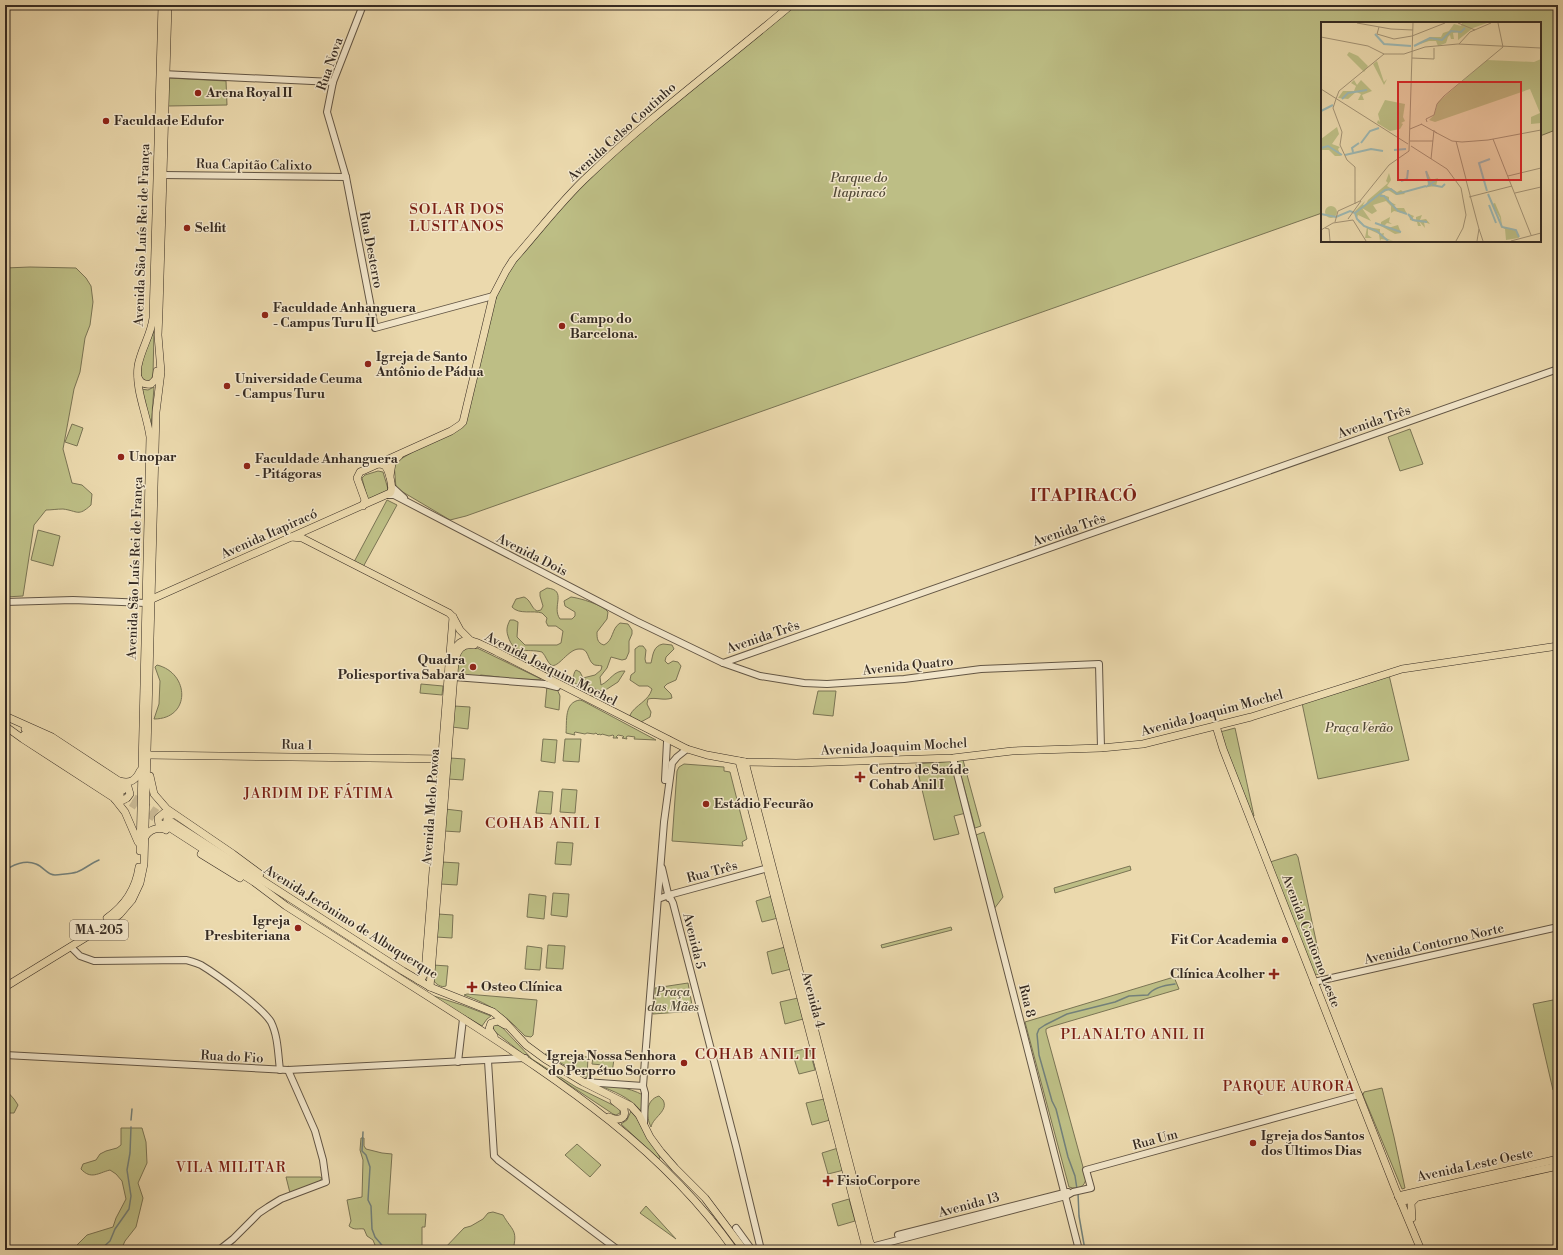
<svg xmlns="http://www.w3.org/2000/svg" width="1563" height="1255" font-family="'Libre Bodoni',serif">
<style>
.green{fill:#bdbe85;stroke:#7a7454}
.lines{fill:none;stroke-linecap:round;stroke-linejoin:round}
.stream{stroke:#73807a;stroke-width:1.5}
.major-tunnel{stroke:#c7b691;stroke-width:7;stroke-dasharray:7 3.5;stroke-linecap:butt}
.minor-casing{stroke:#635645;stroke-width:8}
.major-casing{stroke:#362b22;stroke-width:8}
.minor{stroke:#f2e6ca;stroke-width:6}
.major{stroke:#ebd9ad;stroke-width:7}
.poi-dot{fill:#8f2418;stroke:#f2e6ca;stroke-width:1.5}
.labels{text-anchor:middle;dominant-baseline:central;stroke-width:3;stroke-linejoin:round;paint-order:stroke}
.shield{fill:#f2e6ca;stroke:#6e6354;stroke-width:1}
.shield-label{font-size:12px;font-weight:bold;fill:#362b22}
.street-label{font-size:13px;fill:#362b22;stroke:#f2e6ca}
.poi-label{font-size:13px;font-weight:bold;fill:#362b22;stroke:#f2e6ca;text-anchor:start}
.park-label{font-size:13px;font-style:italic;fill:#514836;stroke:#f2e6ca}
.neighbourhood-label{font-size:14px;letter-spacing:1px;fill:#7a1f14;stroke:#f2e6ca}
.quarter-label{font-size:15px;letter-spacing:1px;fill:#7a1f14;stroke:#f2e6ca}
.district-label{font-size:17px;font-weight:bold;letter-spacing:1px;fill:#7a1f14;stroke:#f2e6ca}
.inset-river{fill:none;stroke:#9cb8b4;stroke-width:2}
.inset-road{fill:none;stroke:#a39375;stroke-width:1}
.view{fill:#d62828;fill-opacity:0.15;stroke:#d62828;stroke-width:2}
.inset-edge{fill:none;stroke:#362b22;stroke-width:2}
</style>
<rect width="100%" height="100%" fill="#ebd9ad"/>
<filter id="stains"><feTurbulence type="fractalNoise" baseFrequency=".005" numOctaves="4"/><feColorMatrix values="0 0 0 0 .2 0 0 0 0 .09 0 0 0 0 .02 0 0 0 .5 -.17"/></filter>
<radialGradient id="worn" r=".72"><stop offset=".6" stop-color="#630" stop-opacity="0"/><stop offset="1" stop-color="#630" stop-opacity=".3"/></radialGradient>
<g class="green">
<polygon points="794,5 1558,5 1558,129 1540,136 1540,23 1322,23 1322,213 466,516 450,520 396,488 394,463 460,424 493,296 513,260 588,179 628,142"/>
<polygon points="169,78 226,81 227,105 168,106"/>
<path d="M30,267L76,268L86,278L91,286L93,302L90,325L85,338L80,372L74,389L63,449L72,483L82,485L92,494L91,505C78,517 78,511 63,509C57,509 51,510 46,510L34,525L23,596L5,597V268Z"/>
<path d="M154,331L153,375L151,380L146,381L141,378C139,362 148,345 154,331Z"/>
<polygon points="154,387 151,428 141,389 148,390"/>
<polygon points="72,424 83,428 77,446 65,442"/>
<polygon points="1410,429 1423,464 1400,471 1388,437"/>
<polygon points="378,471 383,472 388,489 387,491 369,499 367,497 362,478 365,475"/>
<polygon points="387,500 397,505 363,567 354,562"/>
<polygon points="38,530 60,536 53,566 31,560"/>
<path d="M547,588C568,590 551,607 560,619H572L575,616V612L565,606L564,601L571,597C580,598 603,605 608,612L607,619L597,632C597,638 597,643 604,645C614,640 611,629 620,623L628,624L632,630V634L629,641V652L626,659L622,660L611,657L607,668L600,677L601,685C610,681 614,670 625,671L618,682L604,691L597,690L586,684H575C573,678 573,674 576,670L580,672L583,678L595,675L601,670L602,666C599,665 595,666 593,664C587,659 589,648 579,649C568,649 558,669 551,665C547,662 546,656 542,652C526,648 514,656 508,636C506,630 507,626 510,620H514L518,622L517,637L525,645H557L561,643L563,631L556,626H548L546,622L547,618L542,613C533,610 519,615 512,607L516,599L524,597C531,600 531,608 537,611L541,610L543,606L540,596V592Z"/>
<path d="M663,644L672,645L674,649L666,657L665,661L668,664L673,661L678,662L681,666L676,680L667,684L664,687L671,694L672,698C664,701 656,697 648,699L647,704L651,712L650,717L641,722L632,719L630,715C635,705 649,701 652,689L648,686H639L630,680L631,675L635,672V649L639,646H643L646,650L645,659L646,663H651C653,655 653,646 663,644Z"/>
<polygon points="475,647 541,679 541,680 501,678 499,677 481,675 475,677 467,675 465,676 457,675 457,661 463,648"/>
<path d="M157,665C190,673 191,719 154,719L159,704L160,681L155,667Z"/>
<polygon points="1389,675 1409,760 1318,779 1302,703"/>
<polygon points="421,684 443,686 442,695 420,693"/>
<polygon points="547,686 557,689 560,696 559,710 545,707"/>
<polygon points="818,691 836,691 833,716 813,714"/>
<path d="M580,700L583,701L656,740L634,739L635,737L628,736L626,737L627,739L622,738L624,737L623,736L618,735L616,737L618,738H613L614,736L613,735L609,736L602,734L601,735L599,734L598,735L596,733L594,734L587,733L585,734L575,732L574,733L575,735L566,733C567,721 564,702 580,700Z"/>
<polygon points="454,706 470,707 468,729 452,727"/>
<polygon points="1235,728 1254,816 1251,816 1220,732"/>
<polygon points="543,739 557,740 555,763 541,761"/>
<polygon points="565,739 581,739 579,762 563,761"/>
<polygon points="450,758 465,759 463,780 448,779"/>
<polygon points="963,760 981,826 975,828 957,761"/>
<polygon points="953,761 966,813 954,816 959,834 934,840 916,764"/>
<polygon points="684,764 724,767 724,771 730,772 747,839 742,842 743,846 672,841 677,771 679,767"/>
<polygon points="562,789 577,790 575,813 560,812"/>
<polygon points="539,791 553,792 551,814 536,813"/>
<polygon points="445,809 462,811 460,832 444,831"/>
<polygon points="984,832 1003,897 994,909 976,835"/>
<polygon points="557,842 573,843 571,865 555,864"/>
<path d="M1296,854L1298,857L1323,973C1320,975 1316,975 1313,973L1270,862Z"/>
<polygon points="442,862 459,863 457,885 440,884"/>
<polygon points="1130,866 1131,870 1055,893 1054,888"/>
<polygon points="553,893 569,894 567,917 551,915"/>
<polygon points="529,894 546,896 544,919 527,917"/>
<polygon points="772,896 778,918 762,922 756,901"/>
<polygon points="438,914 453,915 452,938 436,937"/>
<polygon points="951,927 952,930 882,948 881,945"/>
<polygon points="548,945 565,946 563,969 546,968"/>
<polygon points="527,946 542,948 540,970 525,969"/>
<polygon points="785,947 791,969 772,974 767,952"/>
<path d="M433,965L448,966L446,986C441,988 436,984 433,980Z"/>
<path d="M1174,977L1179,989L1050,1027L1046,1029V1032L1086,1178C1085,1187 1078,1190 1069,1187L1025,1022Z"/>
<polygon points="688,983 692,1005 695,1011 653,1014 653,1011 655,1009 655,988"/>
<path d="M467,994L537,1000L533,1035L531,1037L525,1036C505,1015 492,1005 464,995Z"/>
<polygon points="434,996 462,1005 491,1016 487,1019 482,1026 433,997"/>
<polygon points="798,998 803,1019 785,1024 780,1002"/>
<polygon points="1558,999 1558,1089 1553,1090 1533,1004"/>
<polygon points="494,1024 500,1025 532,1059 576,1087 617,1107 620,1110 620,1113 616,1115 613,1114 523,1054 494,1031 493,1026"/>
<polygon points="809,1048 815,1070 799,1074 792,1052"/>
<polygon points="545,1054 588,1057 587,1078"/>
<polygon points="593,1057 614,1059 612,1073 606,1072 606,1070 603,1070 603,1065 592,1064"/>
<path d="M597,1085C613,1086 628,1087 643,1095L641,1111C629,1097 614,1091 597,1085Z"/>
<polygon points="1382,1088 1394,1137 1405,1188 1402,1189 1363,1095 1364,1092"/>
<polygon points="5,1089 14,1099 18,1105 14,1113 8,1113 5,1111"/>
<path d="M659,1096L663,1100C669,1111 653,1117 651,1127C646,1117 645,1100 659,1096Z"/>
<polygon points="824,1099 830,1120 812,1125 806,1103"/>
<polygon points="631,1111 636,1117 660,1157 659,1159 621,1124 627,1120"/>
<path d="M121,1128H142L146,1142L147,1163L138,1183L143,1198L136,1227L125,1241L121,1250H72L87,1235L113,1227L116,1218L126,1199L122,1181L116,1174L110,1170C98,1173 91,1180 81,1169L83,1164L96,1160L100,1154L106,1151L117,1148L121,1145Z"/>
<path d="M361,1138H364V1146L366,1149L382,1153L392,1154L388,1214H426L425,1227H422V1250H377L373,1240L367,1236L364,1229C358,1228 355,1231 349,1226L351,1221L347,1200L362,1197L363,1160L360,1150Z"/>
<polygon points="577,1144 601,1165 590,1177 565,1155"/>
<polygon points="838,1148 844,1170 828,1174 822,1153"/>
<polygon points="286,1177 320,1177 322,1178 320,1181 290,1193"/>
<polygon points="849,1199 855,1221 838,1226 832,1204"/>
<polygon points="646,1206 676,1239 640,1213"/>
<path d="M493,1212L503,1215C512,1231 518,1229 513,1250H443L464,1228L471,1226L483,1219L488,1213Z"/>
</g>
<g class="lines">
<g class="stream">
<path d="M5,872C11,864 26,860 36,864C44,867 47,875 55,875C62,874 71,874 77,872C85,869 91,863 99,860"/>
<polyline points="131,1120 132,1109"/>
<polyline points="363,1132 362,1151 366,1155 370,1167 368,1200 371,1206 372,1229 375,1237 386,1250"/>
<path d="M1077,1189L1075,1176L1068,1157L1056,1109L1052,1101L1039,1055L1037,1034L1039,1029L1045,1025L1067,1014L1115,1002L1129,996L1148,995C1153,988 1166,985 1175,984"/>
<polyline points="1078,1193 1079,1216 1085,1250"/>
<polyline points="100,1250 110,1241 115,1229 129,1209 131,1196 127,1170 130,1153 131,1127"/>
<polyline points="479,1250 490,1247"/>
</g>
<g class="major-tunnel">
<polyline points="125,792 165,818"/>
<polyline points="122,797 162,823"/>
</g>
<defs>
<g id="minor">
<polyline points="363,5 333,82 327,112 346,177 375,328 493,296"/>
<polyline points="162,74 333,82"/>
<polyline points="162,175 346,177"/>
<polyline points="392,487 404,498"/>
<polyline points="388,495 394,495 636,621 723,663 760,676 804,683 827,684 904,679 981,669 1099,664 1101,748"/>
<polyline points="5,602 73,600 146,603"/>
<polyline points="723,663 1558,369"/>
<polyline points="450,675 454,677 545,684 557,687"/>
<polyline points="953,758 1079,1250"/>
<polyline points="665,780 667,742 669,740"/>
<polyline points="662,868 669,898"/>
<polyline points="669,895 673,903 736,1146 761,1250"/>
<polyline points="658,899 669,895 772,867"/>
<path d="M71,947L80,956L94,961L186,960C191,961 196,963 201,965C216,974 263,1008 271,1022C278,1036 278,1054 280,1070"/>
<polyline points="1314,982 1558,927"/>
<polyline points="5,1055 288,1070 525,1058"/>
<polyline points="488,1061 494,1156 498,1160 618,1250"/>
<polyline points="458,1062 463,1019"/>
<polyline points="585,1082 643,1086"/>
<polyline points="644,1124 645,1093 643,1086 645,1059 664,822 672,763 677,757 687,749"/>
<polyline points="736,1228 752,1250"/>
<polyline points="898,1235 1068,1192"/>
<polyline points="871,1247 1066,1196 1073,1192 1091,1188 1086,1170 1359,1095"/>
<polyline points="219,1250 233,1239 259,1213 268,1207 281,1199 326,1182 323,1160 315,1131 288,1070"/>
<polyline points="859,1250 866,1248"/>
</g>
<g id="major">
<path d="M138,377C140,383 145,385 151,384L156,379L157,371"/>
<polyline points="390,476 392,463 399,456"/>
<path d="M363,506L365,500L357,478L360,472L451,431L460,425L463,422L493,296L506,271L513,260C538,232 561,201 588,176C652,115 724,62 791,5"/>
<polyline points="291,537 302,538 449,613 453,617 460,630 472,642"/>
<path d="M152,599L390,493C394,489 389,469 384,465C381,464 379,464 377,464"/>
<polyline points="450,654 453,617"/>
<path d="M449,668C457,630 469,638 497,652L687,749L707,755L745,762L796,763L953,758L1012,751L1101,748L1143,744L1251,717L1402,669L1558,646"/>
<polyline points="5,716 52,737 128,787 130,794 127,798 121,801 115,799"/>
<polyline points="5,726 23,739 114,798 125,812 138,842"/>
<polyline points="1216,726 1223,749 1395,1188 1421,1250"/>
<polyline points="25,729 44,739 123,790"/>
<polyline points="24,735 40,743 120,795"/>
<polyline points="147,755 445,759"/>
<polyline points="739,761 865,1244"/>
<polyline points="745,762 870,1243"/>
<polyline points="150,776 154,794 167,809 233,854 260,874"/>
<path d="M120,781C130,784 136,780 140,771"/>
<polyline points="167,819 403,971 430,987 493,1012 504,1021 526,1045 545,1059 583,1082 631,1106 639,1115 650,1137 661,1152 675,1168 705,1198 744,1250"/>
<path d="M164,824L254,882L286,906C345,943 403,981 462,1018C563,1083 664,1150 734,1250"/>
<polyline points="166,830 159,825 158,818 164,813 173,815"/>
<path d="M145,837C149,830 155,827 164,829"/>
<path d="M140,851L150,437C147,414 135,390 138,366C141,349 151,335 153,318L162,5"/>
<polyline points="201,854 240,878"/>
<path d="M107,918C124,906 136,888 139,867"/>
<polyline points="418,980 422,978 425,973 449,665"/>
<polyline points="5,987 106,925 120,914 132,900 140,883 144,864 156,412 161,372 158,335 159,310 168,5"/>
<path d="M430,987L455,661C457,650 462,643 474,645"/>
<polyline points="494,1036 489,1029 491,1023 498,1021 505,1025"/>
<path d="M609,1117C617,1121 627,1120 624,1109L614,1101"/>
<polyline points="1398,1196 1558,1159"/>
<polyline points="1401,1202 1418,1197 1558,1166"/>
<polyline points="1412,1218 1411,1203 1416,1198"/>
<circle cx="868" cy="1246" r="3.5"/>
</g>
</defs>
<use href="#minor" class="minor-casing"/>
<use href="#major" class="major-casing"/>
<use href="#minor" class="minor"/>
<use href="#major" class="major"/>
</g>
<g class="poi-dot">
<circle cx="198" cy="93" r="4"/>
<circle cx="106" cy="121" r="4"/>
<circle cx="187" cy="228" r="4"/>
<circle cx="265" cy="315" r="4"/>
<circle cx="562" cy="326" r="4"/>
<circle cx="368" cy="364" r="4"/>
<circle cx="227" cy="386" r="4"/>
<circle cx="121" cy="457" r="4"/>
<circle cx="247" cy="466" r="4"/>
<circle cx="473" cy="667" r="4"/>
<path d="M858 771h4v4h4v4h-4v4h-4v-4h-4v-4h4z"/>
<circle cx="706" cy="804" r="4"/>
<circle cx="298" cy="928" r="4"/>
<circle cx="1285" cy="940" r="4"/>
<path d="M1272 968h4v4h4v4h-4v4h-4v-4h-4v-4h4z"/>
<path d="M470 981h4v4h4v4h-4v4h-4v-4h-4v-4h4z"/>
<circle cx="684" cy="1063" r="4"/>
<circle cx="1253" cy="1143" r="4"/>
<path d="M826 1175h4v4h4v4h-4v4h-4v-4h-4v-4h4z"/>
</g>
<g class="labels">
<rect class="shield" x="70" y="920" width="58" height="20" rx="3"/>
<g class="shield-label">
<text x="99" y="930">MA-205</text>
</g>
<g class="street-label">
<text transform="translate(330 64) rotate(-71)">Rua Nova</text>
<text transform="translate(622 132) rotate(-42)">Avenida Celso Coutinho</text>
<text transform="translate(254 165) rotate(1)">Rua Capitão Calixto</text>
<text transform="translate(142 235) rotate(-88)">Avenida São Luís Rei de França</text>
<text transform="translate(371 250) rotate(79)">Rua Desterro</text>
<text transform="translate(1374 422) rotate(-19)">Avenida Três</text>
<text transform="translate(1069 530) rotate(-19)">Avenida Três</text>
<text transform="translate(269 534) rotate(-24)">Avenida Itapiracó</text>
<text transform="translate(532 555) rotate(27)">Avenida Dois</text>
<text transform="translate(135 568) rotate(-88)">Avenida São Luís Rei de França</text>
<text transform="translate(763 637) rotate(-19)">Avenida Três</text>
<text transform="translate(908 666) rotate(-6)">Avenida Quatro</text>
<text transform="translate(551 669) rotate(27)">Avenida Joaquim Mochel</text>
<text transform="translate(1212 713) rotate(-15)">Avenida Joaquim Mochel</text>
<text transform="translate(297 745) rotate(1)">Rua 1</text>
<text transform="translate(894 747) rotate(-3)">Avenida Joaquim Mochel</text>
<text transform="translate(431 807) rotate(-86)">Avenida Melo Povoa</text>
<text transform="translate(712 872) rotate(-15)">Rua Três</text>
<text transform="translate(351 922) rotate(32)">Avenida Jerônimo de Albuquerque</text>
<text transform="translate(694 941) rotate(76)">Avenida 5</text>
<text transform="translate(1311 941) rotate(69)">Avenida Contorno Leste</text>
<text transform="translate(1434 944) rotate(-13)">Avenida Contorno Norte</text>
<text transform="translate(813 1000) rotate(75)">Avenida 4</text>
<text transform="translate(1027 1001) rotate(76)">Rua 8</text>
<text transform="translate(232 1057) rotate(3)">Rua do Fio</text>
<text transform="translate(1155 1140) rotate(-15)">Rua Um</text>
<text transform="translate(1475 1165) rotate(-12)">Avenida Leste Oeste</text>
<text transform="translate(969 1205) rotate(-15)">Avenida 13</text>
</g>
<g class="poi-label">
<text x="206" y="93">Arena Royal II</text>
<text x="114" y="121">Faculdade Edufor</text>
<text x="195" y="228">Selfit</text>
<text x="273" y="308">Faculdade Anhanguera<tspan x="273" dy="15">- Campus Turu II</tspan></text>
<text x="570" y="319">Campo do<tspan x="570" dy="15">Barcelona.</tspan></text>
<text x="376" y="357">Igreja de Santo<tspan x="376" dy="15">Antônio de Pádua</tspan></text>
<text x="235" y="379">Universidade Ceuma<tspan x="235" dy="15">- Campus Turu</tspan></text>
<text x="129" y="457">Unopar</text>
<text x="255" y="459">Faculdade Anhanguera<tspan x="255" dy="15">- Pitágoras</tspan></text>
<text x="465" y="660" text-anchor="end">Quadra<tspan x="465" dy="15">Poliesportiva Sabará</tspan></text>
<text x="869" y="770">Centro de Saúde<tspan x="869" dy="15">Cohab Anil I</tspan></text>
<text x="714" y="804">Estádio Fecurão</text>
<text x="290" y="921" text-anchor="end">Igreja<tspan x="290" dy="15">Presbiteriana</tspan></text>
<text x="1277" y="940" text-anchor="end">Fit Cor Academia</text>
<text x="1265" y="974" text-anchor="end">Clínica Acolher</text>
<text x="481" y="987">Osteo Clínica</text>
<text x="676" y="1056" text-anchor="end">Igreja Nossa Senhora<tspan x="676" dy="15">do Perpétuo Socorro</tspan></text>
<text x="1261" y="1136">Igreja dos Santos<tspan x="1261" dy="15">dos Últimos Dias</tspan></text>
<text x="837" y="1181">FisioCorpore</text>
</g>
<g class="park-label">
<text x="859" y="178">Parque do<tspan x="859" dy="15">Itapiracó</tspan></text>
<text x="1359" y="728">Praça Verão</text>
<text x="673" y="992">Praça<tspan x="673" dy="15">das Mães</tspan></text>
</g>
<g class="neighbourhood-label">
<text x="319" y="794">JARDIM DE FÁTIMA</text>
<text x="1133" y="1035">PLANALTO ANIL II</text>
<text x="1289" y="1087">PARQUE AURORA</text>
<text x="231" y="1168">VILA MILITAR</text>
</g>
<g class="quarter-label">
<text x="457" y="209">SOLAR DOS<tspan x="457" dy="17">LUSITANOS</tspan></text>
<text x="543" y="823">COHAB ANIL I</text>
<text x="756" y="1054">COHAB ANIL II</text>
</g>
<g class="district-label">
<text x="1084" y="496">ITAPIRACÓ</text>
</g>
</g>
<g transform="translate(1321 22)">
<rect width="220" height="220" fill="#ebd9ad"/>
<path d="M141,1H166L152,6L137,18V10L132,11L133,17H130L129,13L127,15L125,21L117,24L115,19H108L99,22L109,15H120L122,11L128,9L133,2L140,4ZM28,30L37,34L47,44L43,50L26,33ZM220,37V101L210,102V95L219,91L209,67L114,100L108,98L113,93L117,80L166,38L213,40ZM56,39L63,60L66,57L63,63L52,42ZM33,58L36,63L40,58L51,69L41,73L43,78H37L40,72L35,70L27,77L17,76L22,69H33L35,64L30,61ZM64,78L84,82L82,95L84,99L80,101L82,102L79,107L69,109L56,101L57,98L59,100L57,92ZM16,105L18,112L11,122L19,125L17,127L20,134H14L8,128H0V117ZM106,149L110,158L117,156L115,164L107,165ZM68,151L70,158L66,164L76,170L80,168L84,172L75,173L67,168L60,172L68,175V179L75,183L72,184L74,186H83L86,192L73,189L70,191V184L65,179L52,183L56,189L51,192L41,186L50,199L37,193L36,196L42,202L38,201L33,190L44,179L42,183L44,184L47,178L67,161L65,159ZM174,181L180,195L181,205L195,208L198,216L185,218L184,207L178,204L180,205L179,196L171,182ZM4 190a6 6 0 1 1 12 0a6 6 0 1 1-12 0ZM88,192L93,194L91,197L95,198V195L101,193L99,198L105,197L109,202L103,200L104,206L98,199L100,204H97L96,200L89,198ZM69,195L68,200L71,202L66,201L63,204L67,206L77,203L80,211L74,212L60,204V200ZM46,205L59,207V212L63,211L62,215L72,219L60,217L59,219L58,212L47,207V213L51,216H44Z" fill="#bdbe85"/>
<path class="inset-river" d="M54,12L63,22L90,24M93,24L109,16L121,18L130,9L140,10L144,6M21,77L27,71L46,68M0,89L12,83M40,121L49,109L58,106M0,126L7,124L21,133M73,128L85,127M32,130L31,126L38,121M24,133L50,127L62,129M105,149L109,164M80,159L86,157L87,148M111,163L121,165L124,162M105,165L115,158M166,169L158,141L169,137M167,172L181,205L195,208L198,215M59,174H63L77,189L86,192M168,183L175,201M0,192L15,195L29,189L34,191M87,192L92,198L106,200M54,201L80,210M67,219L56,209L43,204L36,197L34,191L64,168L70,167L76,172L105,164"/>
<path class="inset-road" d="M36,1L70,7L92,8M137,1L154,8M177,1L182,25M58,5L56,12L73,17L91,14L124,1M0,15L47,24L63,32M138,22L149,10L170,1M91,36L113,37V26M0,67L87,122M15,77L18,69L63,32H83L104,25L137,22L220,26M15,77L12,86L21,110L19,123L26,138L34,145V182M106,100L105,97L113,93L116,82L123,74L182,25M100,102L116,111M89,107L101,102M114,110L131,119L141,120L167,118L220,108M172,117L210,213M89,119H112M135,119L145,157M90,124L126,147L140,166L145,193L142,206L135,219M110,137L113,108M187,154L220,146M145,158L158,207M194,171L220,165M148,175L191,164M27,197L40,179M14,200L17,189L39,179L68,143L88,129L92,1M4,206L8,207L9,219M158,207L162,219M0,208L12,201L32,198L45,219M156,219L158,207M190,219L220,211"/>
<path class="view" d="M77,60H200V158H77Z"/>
<rect width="220" height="220" class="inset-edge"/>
</g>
<rect width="1563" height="1255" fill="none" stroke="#ebd9ad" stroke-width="20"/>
<rect x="6" y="6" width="1551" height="1243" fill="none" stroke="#362b22" stroke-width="2"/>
<rect x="10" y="10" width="1543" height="1235" fill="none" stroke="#362b22"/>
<rect width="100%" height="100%" filter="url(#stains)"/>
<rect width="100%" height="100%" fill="url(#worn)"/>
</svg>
